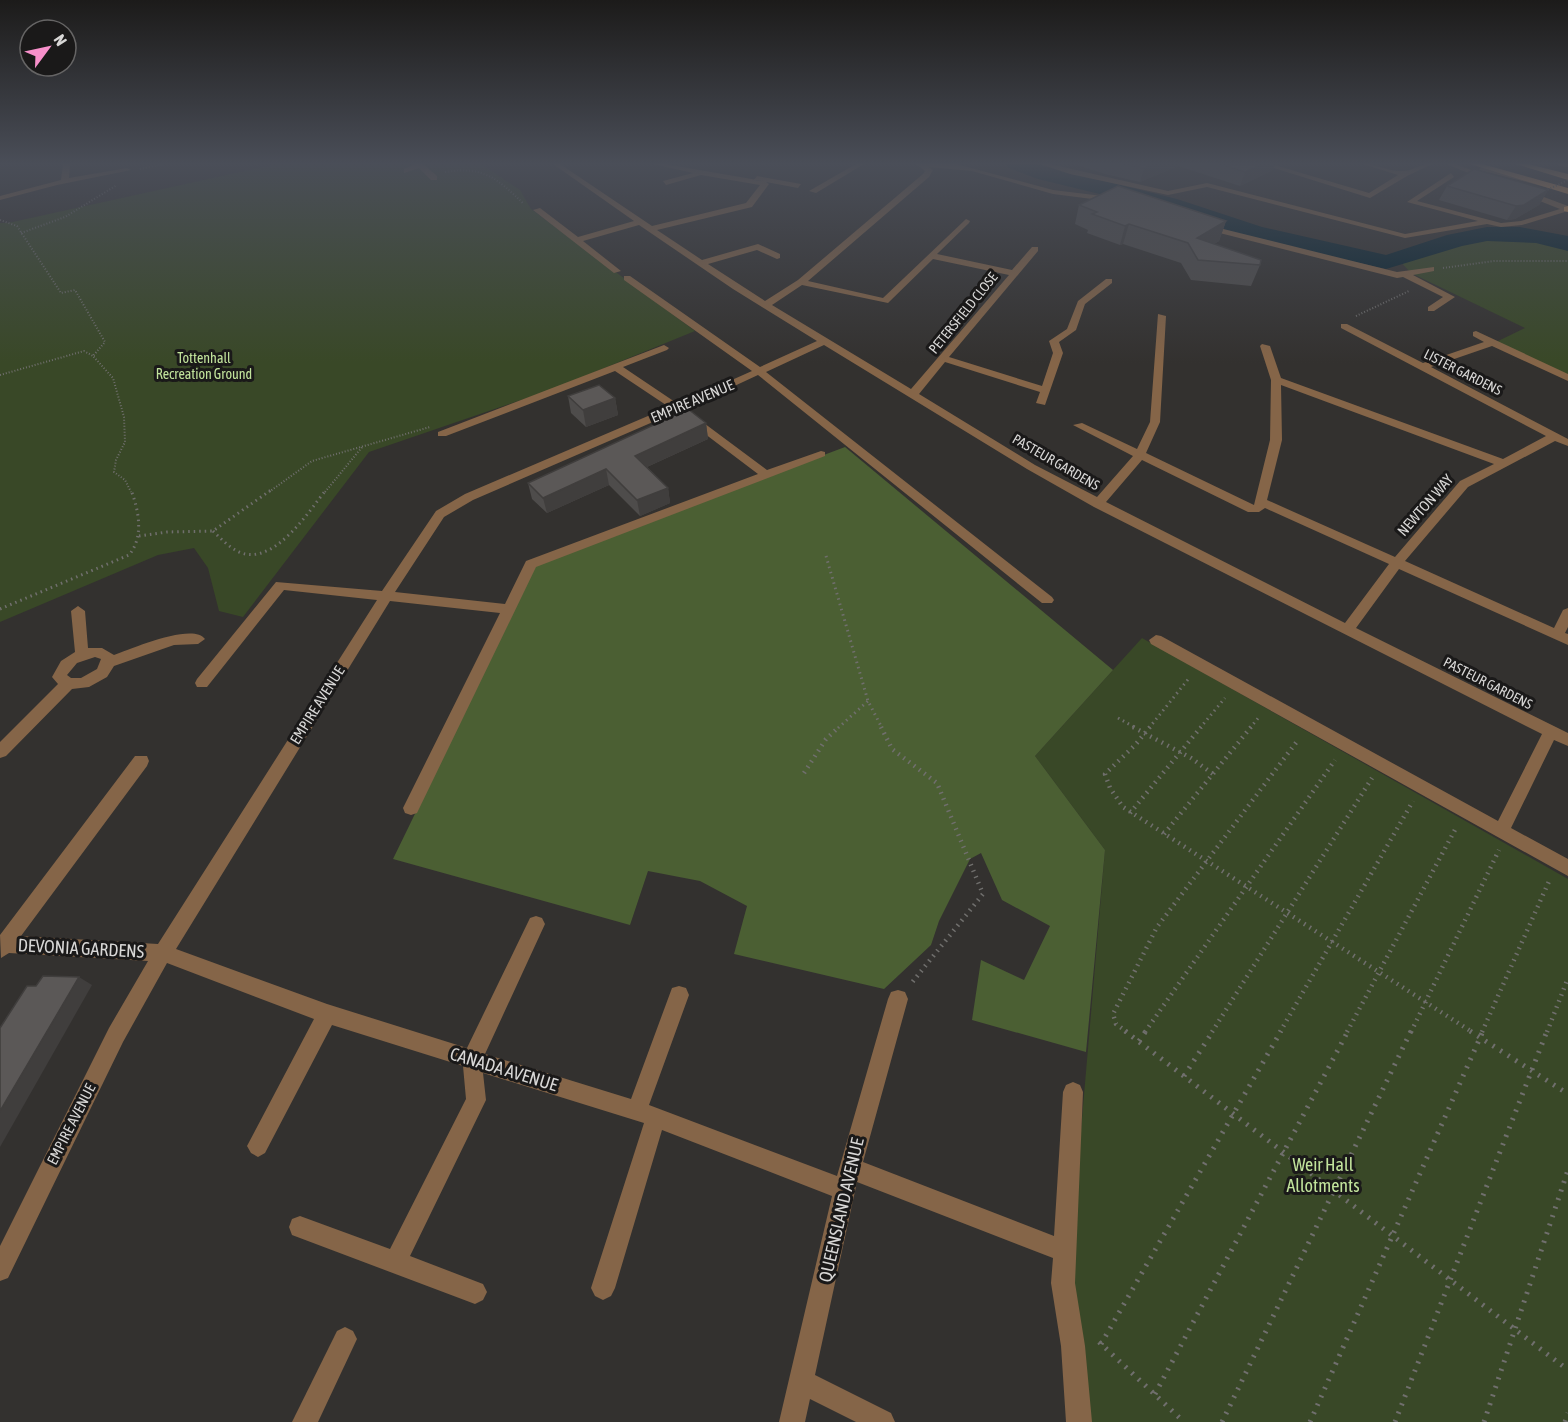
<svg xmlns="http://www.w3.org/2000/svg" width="1568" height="1422" font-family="'Asap Condensed',sans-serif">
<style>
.green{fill:#394827}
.forest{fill:#4b5f33}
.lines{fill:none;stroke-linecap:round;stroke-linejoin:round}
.river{fill:#04212e;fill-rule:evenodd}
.path-far3{stroke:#706f6d;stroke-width:2;stroke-dasharray:1 2;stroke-linecap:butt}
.path-far2{stroke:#706f6d;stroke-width:3;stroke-dasharray:1.5 4;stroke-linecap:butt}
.path-far1{stroke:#706f6d;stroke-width:4.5;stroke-dasharray:1.5 5;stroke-linecap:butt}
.path{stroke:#706f6d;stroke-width:5;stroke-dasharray:2 7;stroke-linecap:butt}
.minor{fill:#856548;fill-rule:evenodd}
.highway{fill:#f7a85c;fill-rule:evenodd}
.path-bridge{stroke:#706f6d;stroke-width:2;stroke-dasharray:1 2;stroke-linecap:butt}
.wall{fill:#4e4c4b}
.shaded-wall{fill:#403e3d}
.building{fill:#5b5857;stroke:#403e3d;stroke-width:1.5}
.labels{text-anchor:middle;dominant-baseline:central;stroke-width:6;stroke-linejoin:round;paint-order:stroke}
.far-street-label{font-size:14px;fill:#d8d7d6;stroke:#1a1919}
.far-park-label{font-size:14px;fill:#c2e49c;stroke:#1a1919}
.street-label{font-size:15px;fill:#d8d7d6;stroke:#1a1919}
.near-street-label{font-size:18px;fill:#d8d7d6;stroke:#1a1919}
.near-park-label{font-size:18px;fill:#c2e49c;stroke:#1a1919}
</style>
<rect width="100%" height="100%" fill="#33312f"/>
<g class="green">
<polygon points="277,164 481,164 520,190 531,209 695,331 553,389 369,452 243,617 219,611 208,568 194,548 158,555 0,622 0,223 8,223"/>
<polygon points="1491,228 1526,228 1568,239 1568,376 1496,342 1525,328 1411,273 1396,257 1438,240"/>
<polygon points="1142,638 1568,879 1568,1422 1087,1422 1068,1282 1105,850 1035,756"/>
</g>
<polygon class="forest" points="845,447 1113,670 1035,756 1105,850 1086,1052 972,1020 981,960 1024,980 1050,926 1002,900 981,853 970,859 939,921 931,945 884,989 734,954 747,906 700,881 648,871 630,925 393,859 537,563"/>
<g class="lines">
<polygon class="river" points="1006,164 1035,164 1177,199 1262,227 1386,255 1447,235 1487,227 1520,227 1568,236 1568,251 1536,243 1487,241 1462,246 1386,269 1248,238 1161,209 1038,179 1009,168"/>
<g class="path-far3">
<polyline points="140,169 164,164"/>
<path d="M445,172C485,166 496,178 524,204"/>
<polyline points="0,220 17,226 61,293 75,290 105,342 93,356 113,378 124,417 125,442 116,460 114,472 125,480 131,492"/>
<polyline points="21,233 65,217 117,185"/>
<polyline points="1443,268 1494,261 1568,261"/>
<polyline points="1356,316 1409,291"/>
<polyline points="0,375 84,351 93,356"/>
<polyline points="269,492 312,461 430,427"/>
<polyline points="325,492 363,446"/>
</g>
<g class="path-far2">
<path d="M213,531C221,539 229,547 239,552C274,567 308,512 326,490"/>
<polyline points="139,536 167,532 213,531 271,490"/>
<polyline points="826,556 868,701 882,728"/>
<path d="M0,609L129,555C144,537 139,511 131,490"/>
<polyline points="1118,718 1136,728"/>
<polyline points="838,728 868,701"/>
<polyline points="1149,728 1190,677"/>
<polyline points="1200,728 1225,698"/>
<polyline points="1250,728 1259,717"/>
</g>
<g class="path-far1">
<polyline points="881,727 892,749 937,783 983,894 910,985"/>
<polyline points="1133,727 1191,758 1213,774"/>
<polyline points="1150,727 1136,744 1105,774 1110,788 1123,807 1472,1032"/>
<polyline points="804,773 826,739 839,727"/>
<polyline points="1130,813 1201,727"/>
<polyline points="1164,834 1251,727"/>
<polyline points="1127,1032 1116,1024 1113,1014 1157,927 1298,740"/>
<polyline points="1145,1032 1335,760"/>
<polyline points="1212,1032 1372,778"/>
<polyline points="1280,1032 1413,801"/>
<polyline points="1347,1032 1457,826"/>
<polyline points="1411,1032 1499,850"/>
<polyline points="1482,1032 1550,879"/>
<polyline points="1547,1032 1568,978"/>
</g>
<g class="path">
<polyline points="1125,1031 1568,1370"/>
<polyline points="1470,1031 1568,1094"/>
<polyline points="1139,1041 1146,1031"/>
<polyline points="1184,1076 1213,1031"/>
<polyline points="1099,1342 1184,1422"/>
<polyline points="1101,1344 1281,1031"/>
<polyline points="1155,1394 1348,1031"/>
<polyline points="1222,1422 1411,1031"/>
<polyline points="1310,1422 1483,1031"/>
<polyline points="1395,1422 1547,1031"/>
<polyline points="1484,1422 1568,1170"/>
<polyline points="1565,1422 1568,1413"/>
</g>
<g class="minor">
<polygon points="63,164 70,164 69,178 127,168 131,170 57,185 0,200 0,196 61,180"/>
<polygon points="415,164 423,164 437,176 437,180 431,180 419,168 404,173 404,169"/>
<path d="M553,164H560L652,226L746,203L760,185L701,175L666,185L663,181L693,173L653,164H665L763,181L754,180L757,176L801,184L798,188L766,182L769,184L752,207L657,230L702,260L758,244L780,254V258L777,259L757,250L708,264L765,301L798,280L923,174L925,171L916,164H956L1053,190L1119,198L1116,202L1053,194L972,171L929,167L933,170L929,177L808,281L883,298L966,219L970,221L969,223L937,254L1012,270L1032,247H1038V251L949,357L1042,386L1053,353L1049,341L1067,329L1078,301L1106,279H1112V283L1085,304L1076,330L1059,342L1063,353L1045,405L1036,403L1040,392L945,362L919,394L1035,465L1097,497L1133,456L1073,425L1082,423L1137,449L1150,422L1158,314L1166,316L1160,422L1146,453L1254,505L1270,440L1271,380L1260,346L1262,344L1270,346L1281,378L1503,459L1546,436L1341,328V324H1347L1423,363L1484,342L1473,336V332L1476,331L1568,374V381L1492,346L1431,367L1568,439V446L1555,441L1468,487L1405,561L1554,628L1563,610L1568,608V627L1565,633L1568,634V645L1399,569L1356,628L1568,733V746L1554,740L1511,828L1568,859V876L1151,644L1149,640L1156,635L1161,636L1498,821L1542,734L1094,507L1027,469L824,345L766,372L1052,597L1054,600L1052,603H1042L758,375L685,409L767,470L821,451L825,452V456L536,567L417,813L411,815L405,813L403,808L500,613L390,601L176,949L327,1004L467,1048L530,918L536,916L542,918L545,924L485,1054L631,1099L672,988L679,986L686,988L689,995L649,1105L837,1176L888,999L891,992L898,990L905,992L908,999L863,1162L1054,1236L1063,1092L1066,1085L1073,1082L1080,1085L1083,1092L1075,1283L1085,1346L1092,1422H1066L1061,1346L1051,1283L1053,1258L857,1182L815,1375L891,1413L895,1422H856L810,1399L805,1422H779L832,1196L662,1130L615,1288L611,1296L603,1300L595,1296L591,1288L644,1123L483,1073L486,1100L410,1256L483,1284L487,1292L483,1300L475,1304L292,1235L289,1227L292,1219L300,1216L390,1249L466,1099L463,1066L332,1025L265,1153L258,1157L251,1153L247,1146L314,1019L167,963L123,1042L8,1278L0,1281V1246L109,1028L148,961L9,953L1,958L0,935L135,756H147L149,761L147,766L21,936L158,944L377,600L284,590L207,687H197L195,683L197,679L276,582L382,591L436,511L465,494L669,407L615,371L446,436H438V432L664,345L669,348L667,350L623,367L678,404L752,371L624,280V276H630L760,367L817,341L733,289L639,225L583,241L621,271L614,273L533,210L540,208L578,237L634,221ZM933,259L1009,275L911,389L772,305L802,285L888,303ZM1281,385L1494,464L1460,481L1395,557L1267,500L1282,440ZM676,412L758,474L526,561L505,604L395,592L444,517L473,500ZM1142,460L1248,512H1259L1265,508L1389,564L1345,623L1106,502Z"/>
<polygon points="856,164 864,164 816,193 809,191"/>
<polygon points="1040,164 1050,164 1168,191 1207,183 1405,234 1478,221 1407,202 1451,173 1454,177 1417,201 1501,223 1521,221 1560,209 1522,194 1525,190 1568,206 1568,211 1522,225 1501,227 1487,224 1405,238 1207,187 1168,195 1070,174"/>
<path d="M1261,164H1271L1369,193L1398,175L1363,164C1376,164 1390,172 1403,171C1413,171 1421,163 1432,164L1407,176L1370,198Z"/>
<polygon points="1446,164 1455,164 1493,178 1486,180"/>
<polygon points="1558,164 1568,164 1568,167 1559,166"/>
<polygon points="1482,166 1552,184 1553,186 1549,188 1479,170"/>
<polygon points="1203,224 1397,272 1434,267 1434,271 1413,275 1455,297 1434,311 1428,311 1428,307 1443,297 1403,277 1397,278 1200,228 1200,224"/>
<path d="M78,606L85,611L88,648H102L114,655C131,649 193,622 205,639L198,644L174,645L114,666L107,677L89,687L72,689L6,756L0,758V742L58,684L52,677L61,661L75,652L71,611ZM95,657L101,659L97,669L81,678H71L67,675L77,663Z"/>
<polygon points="345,1327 353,1331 357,1339 318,1422 292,1422 337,1331"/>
</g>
<g class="highway">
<polygon points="1470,164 1482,164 1568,188 1568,194"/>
<polygon points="1516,164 1528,164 1568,174 1568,180"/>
<polygon points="1568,206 1568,212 1564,211 1564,207"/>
</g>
<polyline class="path-bridge" points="1545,191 1568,180"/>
</g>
<g class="wall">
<polygon points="1074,164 1275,164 1273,170 1240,186 1178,166 1140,182 1105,174"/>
<polygon points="1447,186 1548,190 1539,205 1515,219 1507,220 1439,200"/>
<polygon points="1079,205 1226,221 1219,241 1214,244 1260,265 1251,286 1191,280 1181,263 1123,244 1120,245 1087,233 1088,230 1075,224"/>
<polygon points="568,396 615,398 618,415 586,427 571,413"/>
<polygon points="706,423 708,439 647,467 668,488 670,503 640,516 609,485 547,513 532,499 528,483"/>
</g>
<g class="shaded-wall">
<polygon points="1155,164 1178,164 1178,166 1140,182 1144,168"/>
<polygon points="1263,164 1275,164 1273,170 1240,186 1245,172"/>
<polygon points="1548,190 1539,205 1515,219 1507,220 1516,206"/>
<polygon points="1226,221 1219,241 1195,255 1197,238"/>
<polygon points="1129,224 1123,244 1120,245 1125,226"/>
<polygon points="615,398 618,415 586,427 583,410"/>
<polygon points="706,423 708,439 638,471 635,456"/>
<polygon points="606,469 609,485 547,513 543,498"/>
<polygon points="668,488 670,503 640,516 637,500"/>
<polygon points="79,977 92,985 0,1147 0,1111"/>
</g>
<g class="building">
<polygon points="1123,164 1155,164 1144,168"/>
<polygon points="1219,164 1263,164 1245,172"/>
<polygon points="1474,169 1548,190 1524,205 1516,206 1447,186"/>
<polygon points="1118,186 1226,221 1197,238 1261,260 1260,265 1198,260 1188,243 1129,224 1125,226 1092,214 1097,212 1079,205"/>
<polygon points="599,385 615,398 583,410 568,396"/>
<polygon points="688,409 706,423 635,456 668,488 637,500 606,469 543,498 528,483"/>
<polygon points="43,976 79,977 0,1111 0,1028 27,986 36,986"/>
</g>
<linearGradient id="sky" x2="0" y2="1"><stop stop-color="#1c1b1a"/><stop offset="0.45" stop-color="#4a4e58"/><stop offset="1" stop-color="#4a4e58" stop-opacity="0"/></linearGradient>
<rect width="1568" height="363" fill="url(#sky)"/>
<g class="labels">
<g class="far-street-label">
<text transform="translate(963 313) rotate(-51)">PETERSFIELD CLOSE</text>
<text transform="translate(1463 372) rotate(27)">LISTER GARDENS</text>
<text transform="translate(1056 462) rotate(30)">PASTEUR GARDENS</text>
<text transform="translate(1488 683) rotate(27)">PASTEUR GARDENS</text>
</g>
<g class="far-park-label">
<text x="204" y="358">Tottenhall<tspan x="204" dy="16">Recreation Ground</tspan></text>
</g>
<g class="street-label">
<text transform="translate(692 401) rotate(-23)">EMPIRE AVENUE</text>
<text transform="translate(1425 505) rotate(-49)">NEWTON WAY</text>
<text transform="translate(317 705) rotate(-58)">EMPIRE AVENUE</text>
<text transform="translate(71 1124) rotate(-63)">EMPIRE AVENUE</text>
</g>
<g class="near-street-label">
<text transform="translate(81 948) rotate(3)">DEVONIA GARDENS</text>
<text transform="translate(504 1069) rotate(17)">CANADA AVENUE</text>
<text transform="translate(841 1210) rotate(-77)">QUEENSLAND AVENUE</text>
</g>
<g class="near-park-label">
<text x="1323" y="1164">Weir Hall<tspan x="1323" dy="21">Allotments</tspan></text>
</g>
</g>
<g transform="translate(48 48) rotate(57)"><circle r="28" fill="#1a1919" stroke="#666565" stroke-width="1.5"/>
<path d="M0-4.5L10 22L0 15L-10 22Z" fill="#f890cb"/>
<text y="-9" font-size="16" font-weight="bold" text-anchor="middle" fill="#d8d7d6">N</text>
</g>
</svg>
